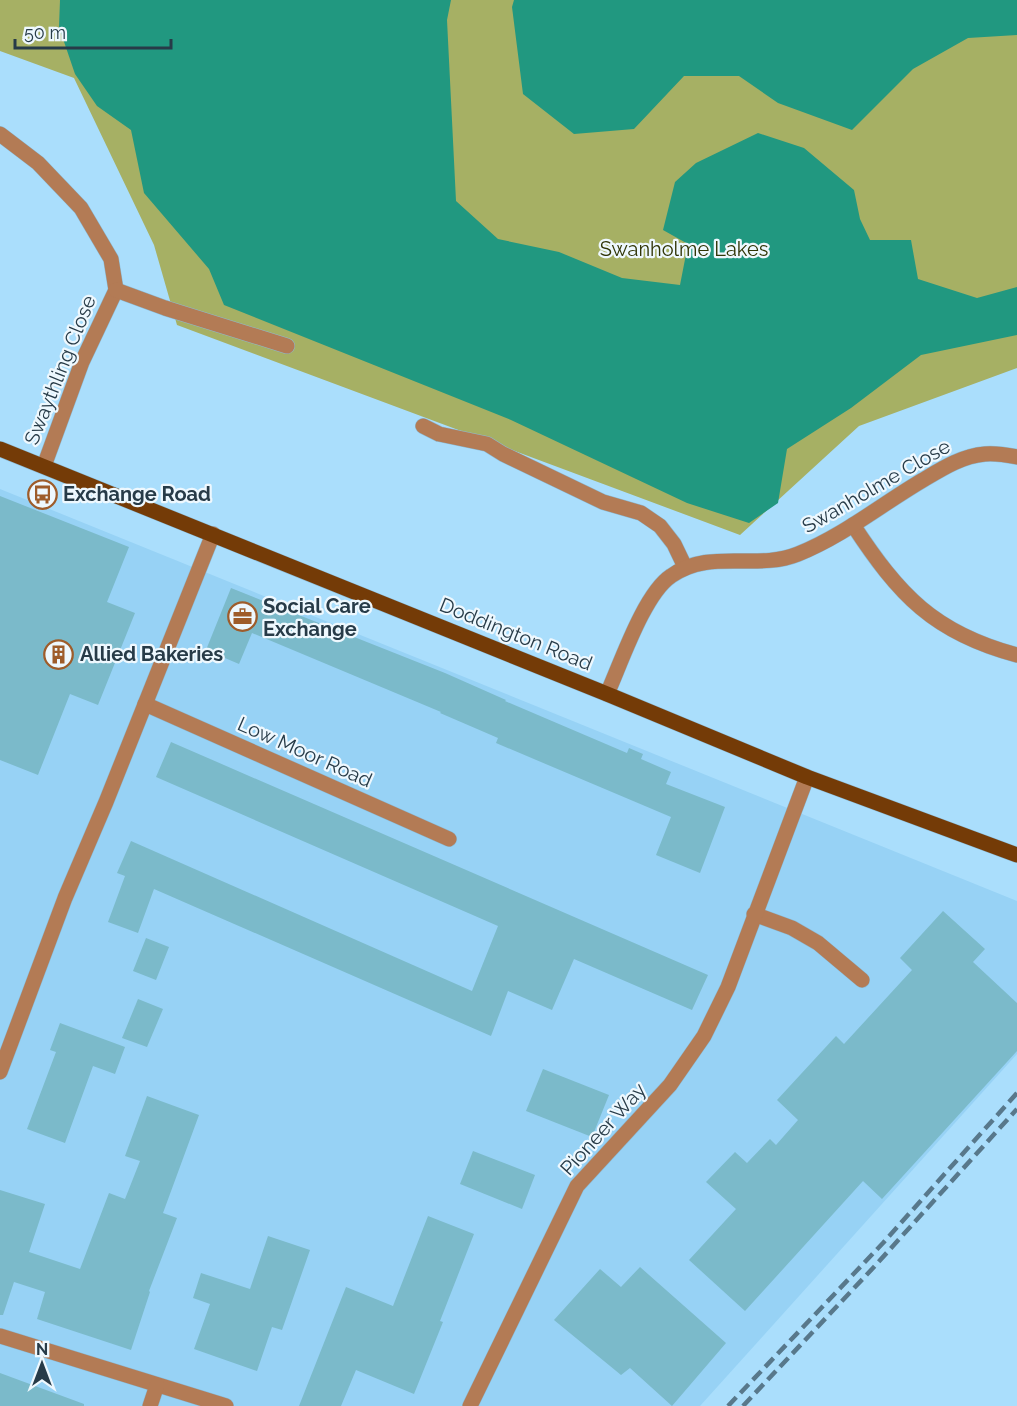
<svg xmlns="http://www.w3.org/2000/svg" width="1017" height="1406" font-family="Raleway,sans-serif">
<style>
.built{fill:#97d2f5}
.green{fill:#a6b064}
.water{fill:#219880}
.building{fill:#7bbaca}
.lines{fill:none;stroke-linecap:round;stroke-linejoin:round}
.minor-casing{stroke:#8dbad4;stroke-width:16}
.major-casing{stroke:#8dbad4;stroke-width:16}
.minor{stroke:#b37b55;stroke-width:15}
.major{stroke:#743b07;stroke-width:15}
.rail{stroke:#58788b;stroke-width:4.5;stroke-dasharray:12 6;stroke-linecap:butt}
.labels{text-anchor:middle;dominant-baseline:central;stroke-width:4.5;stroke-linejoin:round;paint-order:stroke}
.park-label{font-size:20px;fill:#303506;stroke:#eef8fe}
.street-label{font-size:20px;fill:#273b48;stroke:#eef8fe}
.poi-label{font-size:20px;font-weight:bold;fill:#273b48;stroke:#eef8fe;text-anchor:start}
</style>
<rect width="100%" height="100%" fill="#aadefc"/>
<polygon class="built" points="0,489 1017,901 1017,1054 700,1406 0,1406"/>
<polygon class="green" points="0,0 1017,0 1017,368 859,426 740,535 177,325 154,245 74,78 0,51"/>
<g class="water">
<polygon points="60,0 451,0 447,20 456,201 498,239 559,252 622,278 680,285 688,244 663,230 675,182 696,163 758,133 804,148 854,190 860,219 870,240 911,240 918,279 977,298 1017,287 1017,335 921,355 851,408 787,449 778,503 749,523 687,503 511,420 224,305 209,269 144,193 131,130 97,106 75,74 59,27"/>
<polygon points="514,0 1017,0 1017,35 968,38 913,69 852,130 778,103 739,76 684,76 634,129 574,134 523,94 512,7"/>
</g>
<g class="building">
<polygon points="0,496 129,547 107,602 135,613 98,705 70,694 38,775 0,760"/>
<polygon points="231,588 445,673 506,700 505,701 627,753 629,748 643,754 641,759 671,772 666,784 725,807 700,873 656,855 671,817 496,743 498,738 440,713 441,712 252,633 239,664 206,650"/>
<polygon points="171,742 708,975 692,1010 574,959 552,1010 508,991 491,1036 154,889 138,933 108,922 125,876 117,873 131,841 472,991 498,926 156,777"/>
<polygon points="943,911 985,949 973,962 1017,1003 1017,1051 882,1199 863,1181 745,1311 689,1260 736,1209 706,1182 735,1152 747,1163 770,1139 776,1145 798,1120 777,1100 836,1036 844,1044 912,970 900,958"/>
<polygon points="146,938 169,947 156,980 133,971"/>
<polygon points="138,999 163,1009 147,1047 122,1038"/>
<polygon points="60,1023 125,1047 115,1074 93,1066 65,1143 27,1129 56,1052 50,1050"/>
<polygon points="543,1069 609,1095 592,1137 526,1111"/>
<polygon points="147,1096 199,1115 163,1213 177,1218 149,1291 150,1292 131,1350 37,1319 45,1292 14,1282 3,1315 0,1315 0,1190 45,1204 29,1252 80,1269 109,1193 125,1199 140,1161 125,1156"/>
<polygon points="473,1151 535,1175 522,1209 460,1184"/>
<polygon points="428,1216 474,1234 440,1321 443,1322 414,1394 356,1370 341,1406 299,1406 346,1287 393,1306"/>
<polygon points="268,1236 310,1250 282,1330 272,1327 257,1371 194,1349 210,1304 193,1298 201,1273 250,1289"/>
<polygon points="640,1267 726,1343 672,1406 630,1368 621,1375 554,1320 600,1269 621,1287"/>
<polygon points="0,1373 84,1404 84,1406 0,1406"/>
</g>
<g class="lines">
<defs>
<g id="minor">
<polyline points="0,134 38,163 81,208 111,259 116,290 82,362 44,466"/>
<polyline points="116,290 165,308 287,346"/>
<polyline points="423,426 439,434 487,444 503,454 603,502 641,513 660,526 674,544 685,567"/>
<path d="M853,525C899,595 934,633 1017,655"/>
<path d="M607,694C621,663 644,594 671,576C710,548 756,571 798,554C843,536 882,504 923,480C943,468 962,456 985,454C996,453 1007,455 1017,457"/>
<polyline points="145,704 449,839"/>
<polyline points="754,914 792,928 818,943 862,980"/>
<polyline points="0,1072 65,898 106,802 213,534"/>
<polyline points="0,1336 226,1406"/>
<polyline points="150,1406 157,1385"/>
<polyline points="470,1406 577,1186 670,1085 704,1036 728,987 807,777"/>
</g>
<polyline id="major" points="0,449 607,694 807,777 1017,855"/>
</defs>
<use href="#minor" class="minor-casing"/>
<use href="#major" class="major-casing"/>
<use href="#minor" class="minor"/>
<use href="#major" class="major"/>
<g class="rail">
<polyline points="728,1406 883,1243 1017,1093"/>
<polyline points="743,1406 873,1268 1017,1109"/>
</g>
</g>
<defs>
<symbol id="bus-ring" viewBox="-11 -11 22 22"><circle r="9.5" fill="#eef8fe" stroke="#9e5c2a" stroke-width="1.5"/><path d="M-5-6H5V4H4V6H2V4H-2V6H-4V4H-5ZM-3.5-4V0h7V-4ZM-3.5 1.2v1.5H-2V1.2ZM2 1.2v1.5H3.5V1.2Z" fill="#9e5c2a"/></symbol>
<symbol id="office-ring" viewBox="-11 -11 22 22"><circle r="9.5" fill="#eef8fe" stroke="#9e5c2a" stroke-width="1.5"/><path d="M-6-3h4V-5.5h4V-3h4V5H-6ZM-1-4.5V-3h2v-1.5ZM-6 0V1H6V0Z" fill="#9e5c2a"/></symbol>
<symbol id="building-ring" viewBox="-11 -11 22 22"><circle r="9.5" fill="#eef8fe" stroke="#9e5c2a" stroke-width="1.5"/><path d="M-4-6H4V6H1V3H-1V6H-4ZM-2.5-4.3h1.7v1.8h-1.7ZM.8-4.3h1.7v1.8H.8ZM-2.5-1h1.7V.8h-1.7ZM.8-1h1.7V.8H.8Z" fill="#9e5c2a"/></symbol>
</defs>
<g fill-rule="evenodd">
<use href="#bus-ring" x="26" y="478" width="33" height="33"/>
<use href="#office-ring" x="226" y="600" width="33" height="33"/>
<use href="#building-ring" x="42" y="638" width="33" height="33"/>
</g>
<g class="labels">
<g class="park-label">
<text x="684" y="249">Swanholme Lakes</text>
</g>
<g class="street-label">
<text transform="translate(60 370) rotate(-68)">Swaythling Close</text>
<text transform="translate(876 486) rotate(-30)">Swanholme Close</text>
<text transform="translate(516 634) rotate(22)">Doddington Road</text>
<text transform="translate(305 752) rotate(24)">Low Moor Road</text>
<text transform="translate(603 1129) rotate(-48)">Pioneer Way</text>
</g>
<g class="poi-label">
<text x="63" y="494">Exchange Road</text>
<text x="263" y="606">Social Care<tspan x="263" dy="23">Exchange</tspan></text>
<text x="80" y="654">Allied Bakeries</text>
</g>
</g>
<g transform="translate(42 1364)" stroke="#eef8fe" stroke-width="4.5" paint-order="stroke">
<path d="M0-4.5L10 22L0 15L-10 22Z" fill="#273b48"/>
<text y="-9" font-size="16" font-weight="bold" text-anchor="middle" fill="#273b48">N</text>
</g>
<path d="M15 39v9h156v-9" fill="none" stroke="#273b48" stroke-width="3"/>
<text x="24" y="39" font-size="18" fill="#273b48" stroke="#eef8fe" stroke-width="4.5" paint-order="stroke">50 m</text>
</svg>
